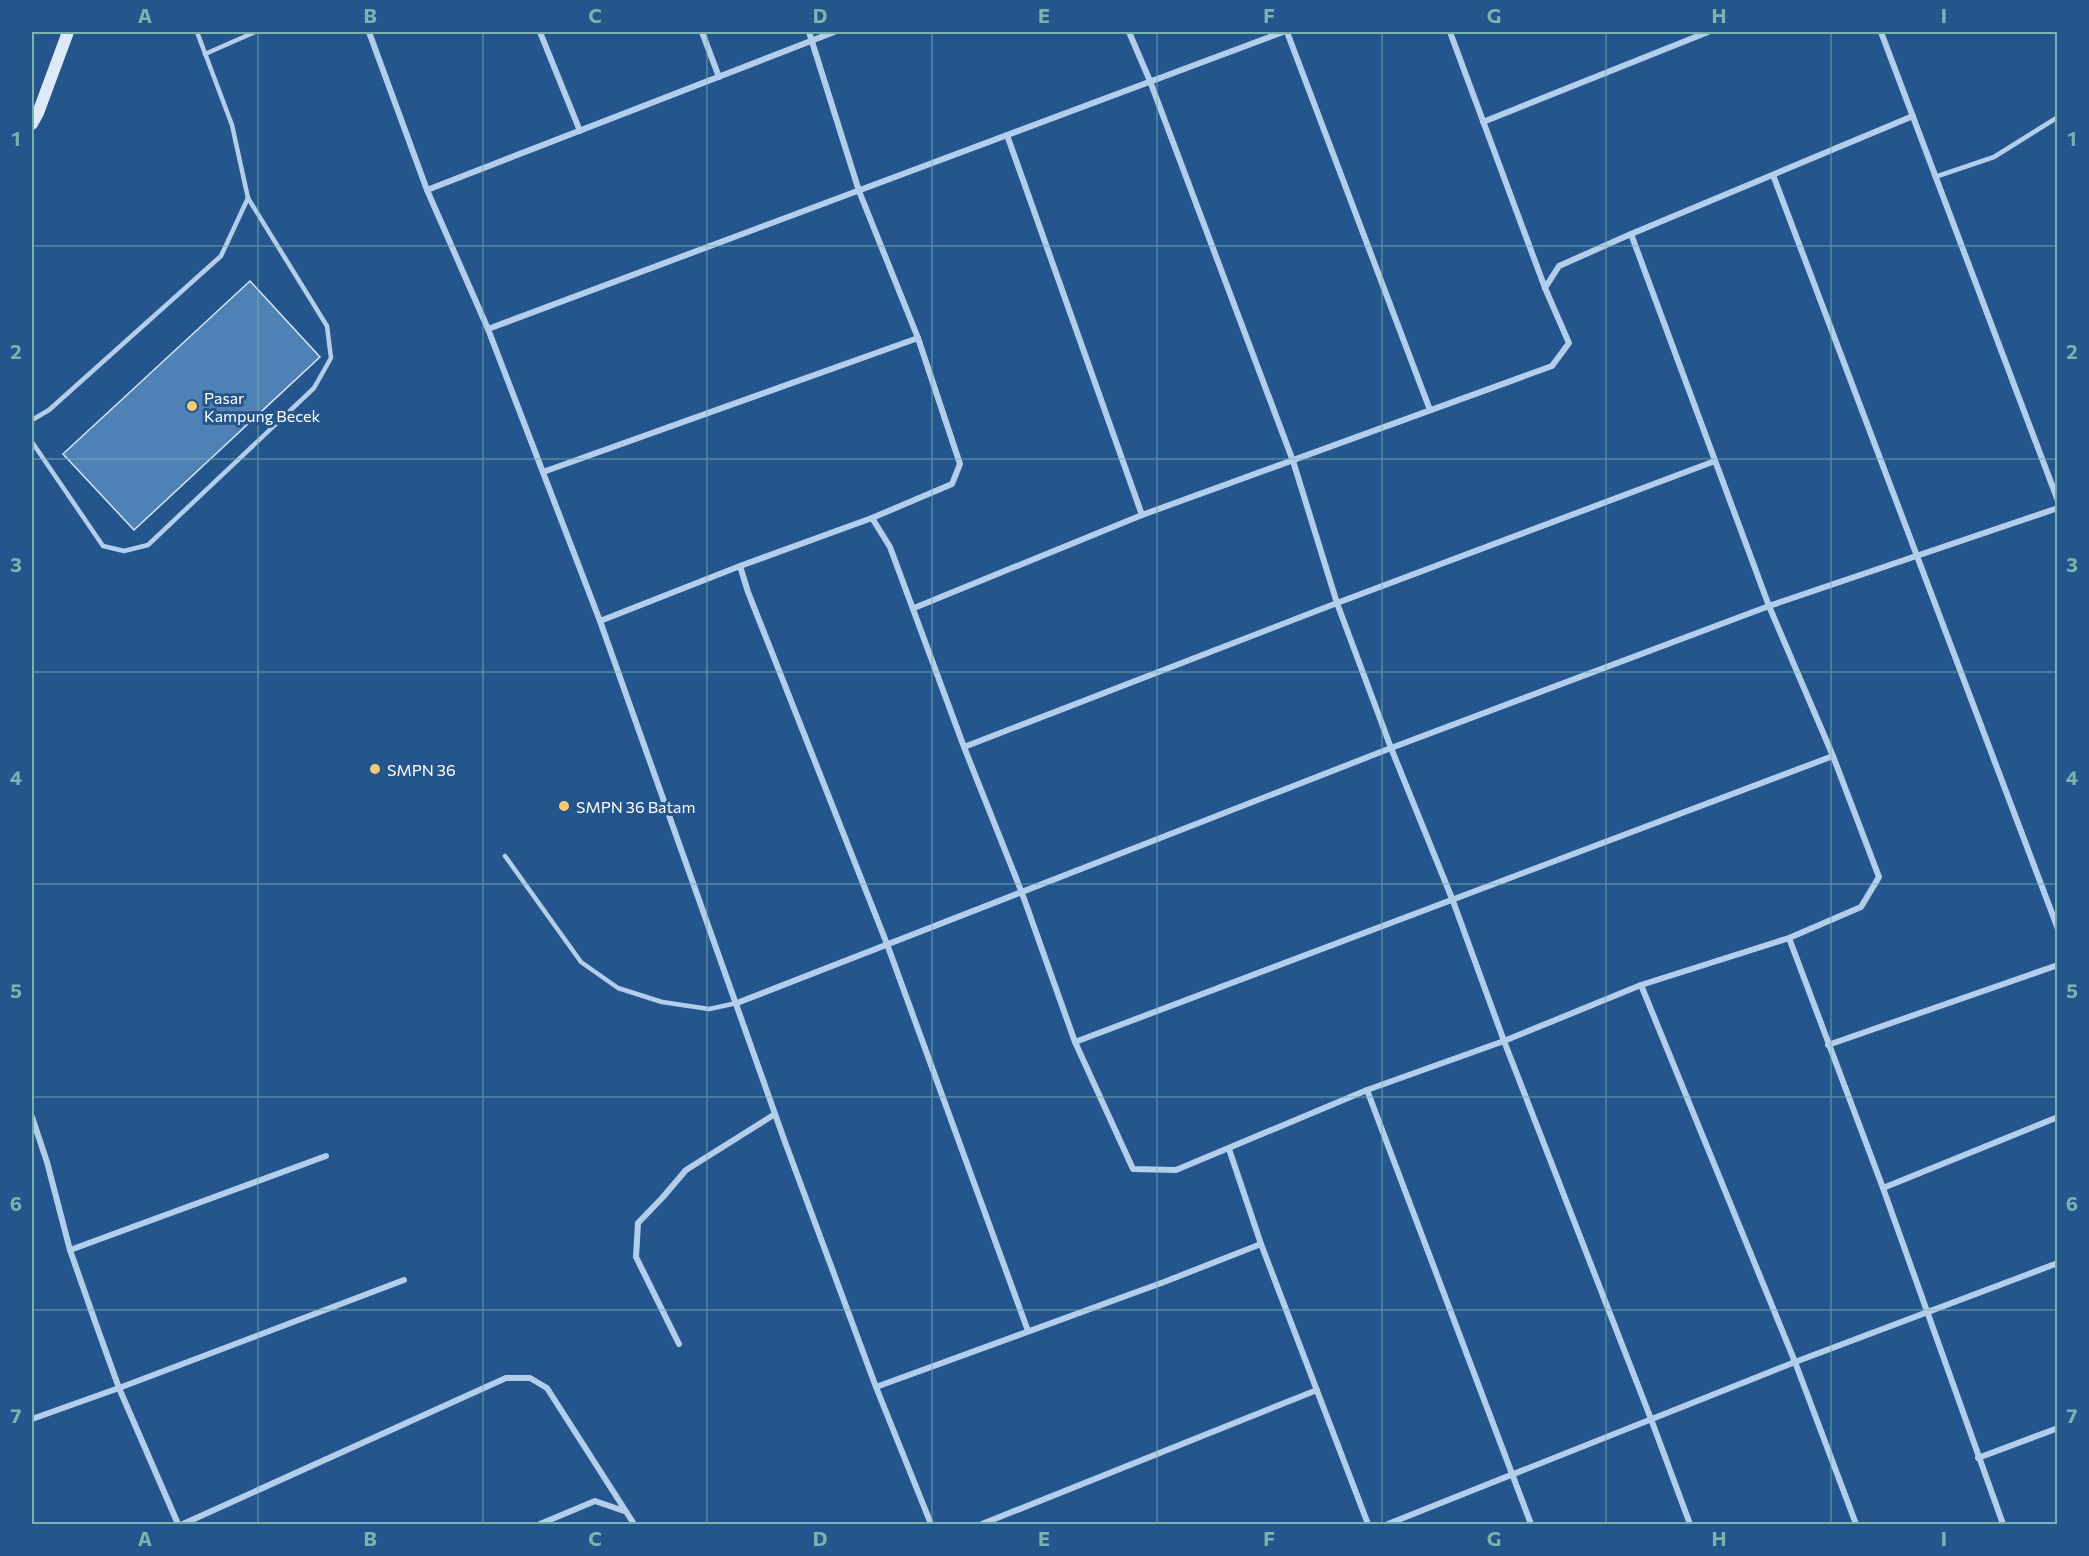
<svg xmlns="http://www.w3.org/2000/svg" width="2089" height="1556" font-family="Commissioner,sans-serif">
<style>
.building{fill:#5081b5;stroke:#d7e7f8;stroke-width:1.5}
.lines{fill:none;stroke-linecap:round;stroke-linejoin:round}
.lane{stroke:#b2ceeb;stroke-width:4.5}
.street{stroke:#b2ceeb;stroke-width:6}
.secondary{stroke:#ddeaf9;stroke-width:12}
.grid{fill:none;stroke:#7bb4af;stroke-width:1.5;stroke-opacity:0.55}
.poi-dot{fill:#f5cc76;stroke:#24558c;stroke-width:2}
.labels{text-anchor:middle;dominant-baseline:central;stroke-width:6;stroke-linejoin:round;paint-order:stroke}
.poi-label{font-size:16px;fill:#fff;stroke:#24558c;text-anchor:start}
.neatline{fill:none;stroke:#7bb4af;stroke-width:2}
.grid-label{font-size:20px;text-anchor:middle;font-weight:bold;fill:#7bb4af}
</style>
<rect width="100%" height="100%" fill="#24558c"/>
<polygon class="building" points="250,281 320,357 134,530 63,454"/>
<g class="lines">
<g class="lane">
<polyline points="205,54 255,32"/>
<polyline points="1935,177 1994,157 2058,117"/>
<polyline points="32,420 49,410 221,256 248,198 232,125 197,32"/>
<polyline points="32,442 103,546 124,551 148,545 314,388 331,358 327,326 248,198"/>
<polyline points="505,856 581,962 618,988 662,1002 709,1009 737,1003"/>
</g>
<g class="street">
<polyline points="369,32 427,190 488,329 600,621 785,1142 876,1387 931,1524"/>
<polyline points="540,32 580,131"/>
<polyline points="702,32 719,77"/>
<polyline points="1129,32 1150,81 1293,461 1337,603 1391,748 1453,901 1504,1041 1651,1419 1690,1524"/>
<polyline points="1287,32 1430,410"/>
<polyline points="1450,32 1545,288"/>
<polyline points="1881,32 2058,501"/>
<polyline points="1483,122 1708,32"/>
<polyline points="1007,135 1142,515"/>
<polyline points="1773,175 2058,929"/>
<polyline points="427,190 834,32"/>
<polyline points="488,329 1283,32"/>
<polyline points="543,472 918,338"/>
<polyline points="872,518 890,547 964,747 1022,893 1075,1042 1133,1169 1176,1170 1367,1090 1504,1041 1641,985 1789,938 1861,907 1879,877 1833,756 1769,606 1631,234"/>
<polyline points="740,566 748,592 887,944 1028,1331"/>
<polyline points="914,608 1142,515 1552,366 1569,343 1545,288 1559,266 1631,234 1913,116"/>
<polyline points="600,621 740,566 872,518 952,484 960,464 918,338 859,191 809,32"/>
<polyline points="964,747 1337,603 1715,461"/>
<polyline points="1789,938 1883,1188 2003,1524"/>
<polyline points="1641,985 1795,1362 1856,1524"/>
<polyline points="737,1003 1391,748 1769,606 2058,508"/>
<polyline points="1075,1042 1833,756"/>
<polyline points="1828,1045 2058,965"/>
<polyline points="1367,1090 1531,1524"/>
<polyline points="32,1117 47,1162 70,1250 97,1327 119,1388 178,1524"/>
<polyline points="1229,1149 1261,1244 1368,1524"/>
<polyline points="1883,1188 2058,1117"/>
<polyline points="70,1250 326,1156"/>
<polyline points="679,1344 636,1257 638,1223 663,1197 686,1170 775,1114"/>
<polyline points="876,1387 1164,1282 1261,1244"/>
<polyline points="32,1419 119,1388 404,1280"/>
<polyline points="1978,1458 2058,1428"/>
<polyline points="183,1524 506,1378 530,1378 547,1388 634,1524"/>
<polyline points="540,1524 595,1501 624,1511"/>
<polyline points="982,1524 1317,1390"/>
<polyline points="1388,1524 1795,1362 2058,1263"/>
</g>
<polyline class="secondary" points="32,124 38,113 68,32"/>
</g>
<path class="grid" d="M258,32V1524M483,32V1524M707,32V1524M932,32V1524M1157,32V1524M1382,32V1524M1606,32V1524M1831,32V1524M32,246H2058M32,459H2058M32,672H2058M32,884H2058M32,1097H2058M32,1310H2058"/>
<g class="poi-dot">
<circle cx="192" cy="406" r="6"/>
<circle cx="375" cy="769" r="6"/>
<circle cx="564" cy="806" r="6"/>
</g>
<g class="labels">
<g class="poi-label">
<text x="204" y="397">Pasar<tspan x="204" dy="18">Kampung Becek</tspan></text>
<text x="387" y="769">SMPN 36</text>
<text x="576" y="806">SMPN 36 Batam</text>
</g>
</g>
<rect width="2089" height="1556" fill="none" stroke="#24558c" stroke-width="66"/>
<rect x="33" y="33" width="2023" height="1490" class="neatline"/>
<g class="grid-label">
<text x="145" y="23">A</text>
<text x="370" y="23">B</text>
<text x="595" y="23">C</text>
<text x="820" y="23">D</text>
<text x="1044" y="23">E</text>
<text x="1269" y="23">F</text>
<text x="1494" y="23">G</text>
<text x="1719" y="23">H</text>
<text x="1944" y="23">I</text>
<text x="16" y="146">1</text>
<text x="2072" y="146">1</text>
<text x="16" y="359">2</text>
<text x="2072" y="359">2</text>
<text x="16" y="572">3</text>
<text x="2072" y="572">3</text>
<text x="16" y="785">4</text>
<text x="2072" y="785">4</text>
<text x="16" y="998">5</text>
<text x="2072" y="998">5</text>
<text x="16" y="1211">6</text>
<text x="2072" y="1211">6</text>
<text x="16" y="1423">7</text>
<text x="2072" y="1423">7</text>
<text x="145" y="1546">A</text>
<text x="370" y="1546">B</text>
<text x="595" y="1546">C</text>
<text x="820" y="1546">D</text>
<text x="1044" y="1546">E</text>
<text x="1269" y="1546">F</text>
<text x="1494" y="1546">G</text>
<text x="1719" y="1546">H</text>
<text x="1944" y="1546">I</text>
</g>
</svg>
